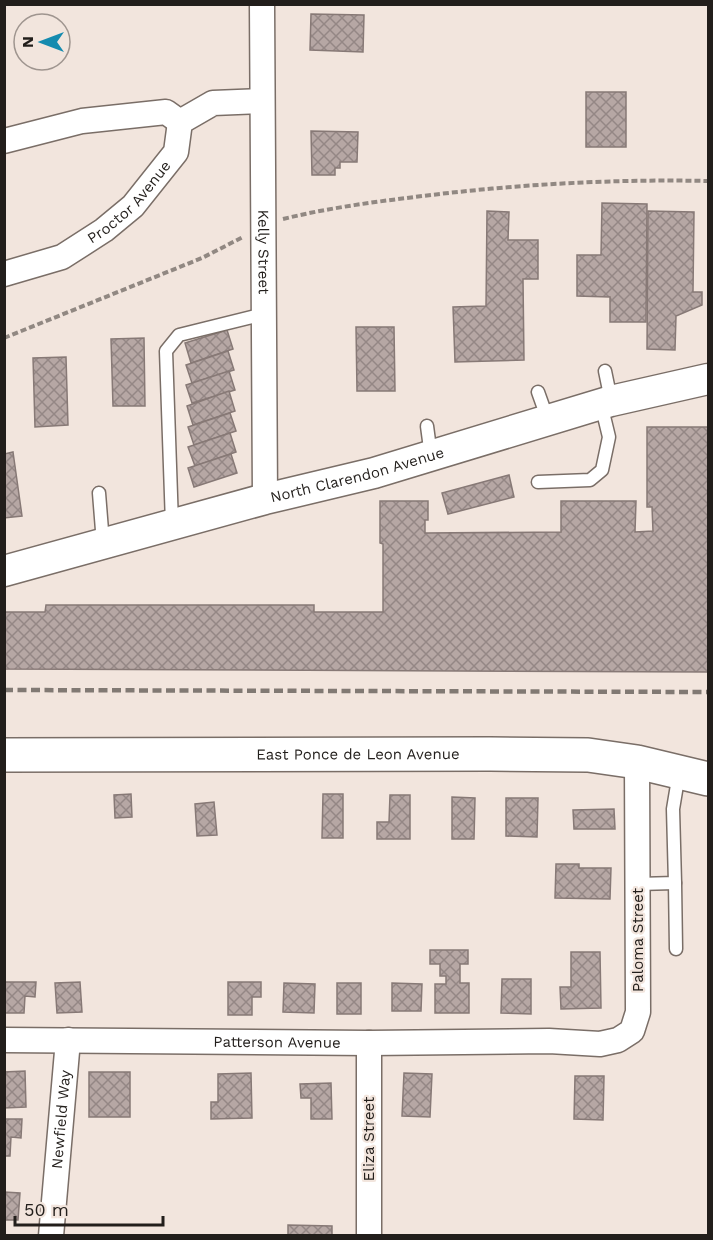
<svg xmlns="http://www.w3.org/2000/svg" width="713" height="1240" font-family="'Work Sans',sans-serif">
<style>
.building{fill:url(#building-cross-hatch);stroke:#877976;stroke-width:1.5}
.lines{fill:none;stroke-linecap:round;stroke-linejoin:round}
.service-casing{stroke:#7a6e67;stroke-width:15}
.minor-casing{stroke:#7a6e67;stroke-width:27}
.tertiary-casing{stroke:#7a6e67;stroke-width:33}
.secondary-casing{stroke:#7a6e67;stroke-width:36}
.path{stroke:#918882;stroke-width:4;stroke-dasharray:6 3;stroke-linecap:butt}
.service{stroke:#fff;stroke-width:12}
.minor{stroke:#fff;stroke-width:24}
.tertiary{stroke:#fff;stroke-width:30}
.secondary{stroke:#fff;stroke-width:33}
.rail{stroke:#817973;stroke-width:4.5;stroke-dasharray:9 4.5;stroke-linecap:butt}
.labels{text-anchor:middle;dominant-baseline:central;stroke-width:4.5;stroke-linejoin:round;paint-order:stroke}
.street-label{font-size:15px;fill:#221e1b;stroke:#f2e5dd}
</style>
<defs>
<pattern id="building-cross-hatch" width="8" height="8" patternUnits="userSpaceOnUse" patternTransform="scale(1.5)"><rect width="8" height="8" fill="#b6a7a4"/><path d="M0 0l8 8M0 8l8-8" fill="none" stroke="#948785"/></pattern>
</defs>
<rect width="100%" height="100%" fill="#f2e5dd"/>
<g class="building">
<polygon points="311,14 364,15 363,52 310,50"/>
<rect x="586" y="92" width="40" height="55"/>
<polygon points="311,131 358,132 357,162 340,162 340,168 335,168 335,175 312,175"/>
<polygon points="602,203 647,204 646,322 610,322 610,297 577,296 577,255 601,255"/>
<polygon points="487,211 509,212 508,240 538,240 538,279 523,279 524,360 455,362 453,307 486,306"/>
<polygon points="648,211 694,212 693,292 702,292 702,305 676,316 675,350 647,349"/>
<polygon points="356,327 394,327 395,391 357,391"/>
<polygon points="227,330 233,349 191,363 185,343"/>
<polygon points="144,338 145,406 113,406 111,339"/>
<polygon points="228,351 234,370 192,383 186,365"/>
<polygon points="66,357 68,425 35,427 33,358"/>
<polygon points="229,371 235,390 192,403 186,385"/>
<polygon points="229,391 235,411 193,425 187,406"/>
<polygon points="230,413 236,431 194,445 188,427"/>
<polygon points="647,427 708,427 708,672 4,669 4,612 45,612 46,605 314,605 314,612 383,612 383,544 380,543 380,501 428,501 428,520 425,520 425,533 561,532 561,501 636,501 635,532 653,531 652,507 647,507"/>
<polygon points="230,433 236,452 195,466 188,447"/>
<polygon points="13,452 22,516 4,518 4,454"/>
<polygon points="231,454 237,473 194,487 188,468"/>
<polygon points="509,475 514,497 448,514 442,493"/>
<polygon points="131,794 132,817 115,818 114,795"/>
<polygon points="323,794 343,794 343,838 322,838"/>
<polygon points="390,795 410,795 410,839 377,839 377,822 389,822"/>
<polygon points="452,797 475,798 474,839 452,839"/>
<polygon points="506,798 538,798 537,837 506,836"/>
<polygon points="214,802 217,835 197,836 195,804"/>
<polygon points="614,809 615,829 574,829 573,810"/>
<polygon points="556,864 579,864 579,868 611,868 610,899 555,898"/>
<polygon points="430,950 468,950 468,964 460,964 460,983 469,983 469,1013 435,1013 435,984 446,984 446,976 440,976 440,964 430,964"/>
<polygon points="571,952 600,952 601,1008 561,1009 560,987 571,987"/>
<polygon points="502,979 531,979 531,1014 501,1013"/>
<polygon points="4,982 36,982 35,997 25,996 24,1013 4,1013"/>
<polygon points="80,982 82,1012 57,1013 55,983"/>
<polygon points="228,982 261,982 261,997 252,997 252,1015 228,1015"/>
<polygon points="284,983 315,984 314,1013 283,1012"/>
<rect x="337" y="983" width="24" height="31"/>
<polygon points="392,983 422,984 421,1011 392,1011"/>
<polygon points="25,1071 26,1107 4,1108 4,1072"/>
<rect x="89" y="1072" width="41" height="45"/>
<polygon points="251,1073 252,1118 211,1119 211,1102 218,1102 218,1074"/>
<polygon points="404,1073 432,1074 430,1117 402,1116"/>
<polygon points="575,1076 604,1076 603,1120 574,1119"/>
<polygon points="331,1083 332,1119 311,1119 311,1098 301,1098 300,1084"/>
<polygon points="4,1119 22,1119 21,1138 11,1137 10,1156 4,1156"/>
<polygon points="4,1192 20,1193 18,1220 4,1220"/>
<polygon points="288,1225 332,1226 332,1236 288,1236"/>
</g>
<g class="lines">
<defs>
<g id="service">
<polyline points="605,371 611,400"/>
<polyline points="538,392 548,420"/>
<polyline points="427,426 431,456"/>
<polyline points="538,482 590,480 602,470 609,437 601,404"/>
<polyline points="99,493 103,543"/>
<polyline points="172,524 166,351 179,335 264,314"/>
<polyline points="675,883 676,949"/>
<polyline points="638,884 675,883 673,809 679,773"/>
</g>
<g id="minor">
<path id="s1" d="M262,4L265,499"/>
<polyline points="4,141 82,121 166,112 180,122"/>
<path id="s2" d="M4,274L62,257L104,230L133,206L176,152L180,122L213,103L262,101"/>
<path id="s3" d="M4,1040L369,1043L549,1041L600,1044L618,1040L632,1031L638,1012L637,762"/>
<polyline points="369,1043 369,1236"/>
<path id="s4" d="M51,1236L68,1040"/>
</g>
<g id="tertiary">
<path id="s5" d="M4,571L265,499L374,473L611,401L708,379"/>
</g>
<g id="secondary">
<path id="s6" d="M4,755L490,754L588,755L637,762L708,779"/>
</g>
</defs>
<use href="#service" class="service-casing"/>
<use href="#minor" class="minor-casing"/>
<use href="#tertiary" class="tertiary-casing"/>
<use href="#secondary" class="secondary-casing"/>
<g class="path">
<path d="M283,219C332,207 381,201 431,195C523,184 616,179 708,181"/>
<polyline points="4,338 202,258 243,237"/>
</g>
<use href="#service" class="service"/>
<use href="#minor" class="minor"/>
<use href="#tertiary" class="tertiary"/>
<use href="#secondary" class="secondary"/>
<polyline class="rail" points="4,690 708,692"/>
</g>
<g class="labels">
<g class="street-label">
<text stroke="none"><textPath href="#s2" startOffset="148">Proctor Avenue</textPath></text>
<text stroke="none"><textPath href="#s1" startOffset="248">Kelly Street</textPath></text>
<text stroke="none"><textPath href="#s5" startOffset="366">North Clarendon Avenue</textPath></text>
<text stroke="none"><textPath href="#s6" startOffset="354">East Ponce de Leon Avenue</textPath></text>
<text transform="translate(638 940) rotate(-90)">Paloma Street</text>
<text stroke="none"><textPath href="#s3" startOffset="273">Patterson Avenue</textPath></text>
<text stroke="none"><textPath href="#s4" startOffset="117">Newfield Way</textPath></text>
<text transform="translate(369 1139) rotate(-90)">Eliza Street</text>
</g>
</g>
<rect width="713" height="1240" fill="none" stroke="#221e1b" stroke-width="12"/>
<g transform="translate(42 42) rotate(270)"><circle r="28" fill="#f2e5dd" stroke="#9f958f" stroke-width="1.5"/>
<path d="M0-4.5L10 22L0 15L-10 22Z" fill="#158baf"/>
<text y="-9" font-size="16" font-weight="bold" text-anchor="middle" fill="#221e1b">N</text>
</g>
<path d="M15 1216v9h148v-9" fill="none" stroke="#221e1b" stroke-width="3"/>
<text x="24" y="1216" font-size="18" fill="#221e1b" stroke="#f2e5dd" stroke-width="4.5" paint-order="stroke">50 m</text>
</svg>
